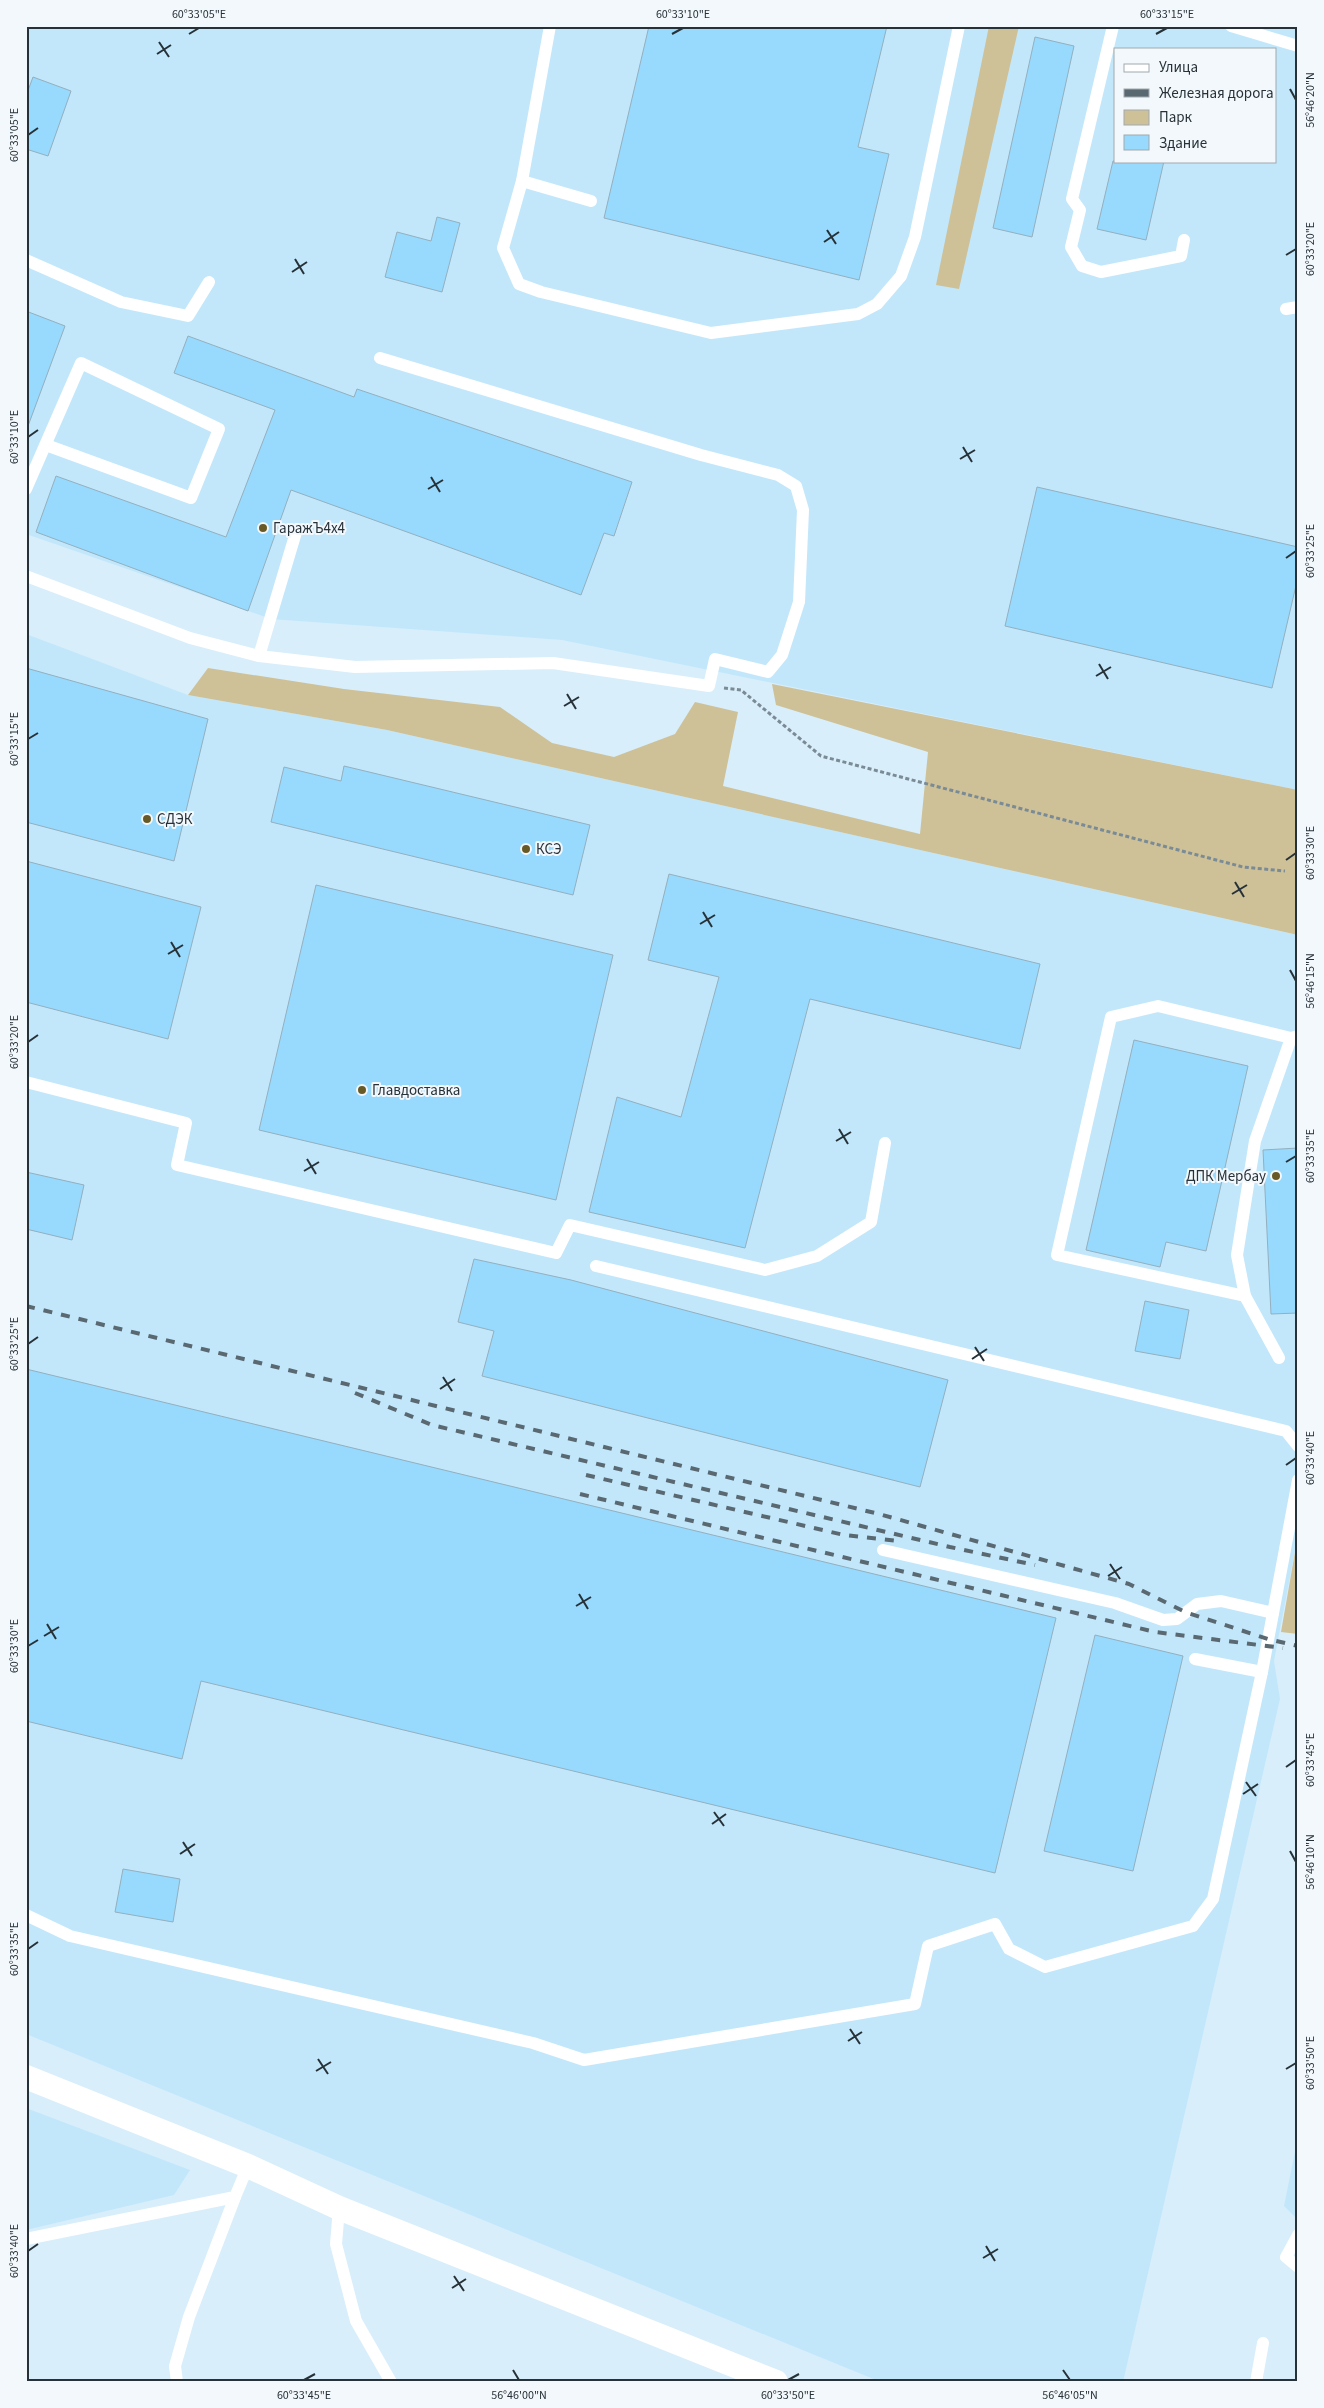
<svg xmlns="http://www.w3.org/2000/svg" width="1324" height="2408" font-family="'Source Sans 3',sans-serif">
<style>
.built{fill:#c2e7fb;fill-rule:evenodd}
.green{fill:#cec198}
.building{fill:#97dafd;stroke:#94afbe}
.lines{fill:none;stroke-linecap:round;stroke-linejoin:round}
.path{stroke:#7b8b95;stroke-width:3;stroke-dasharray:4 2.5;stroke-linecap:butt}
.service{stroke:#fff;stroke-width:12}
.minor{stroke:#fff;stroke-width:24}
.rail{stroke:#5a6971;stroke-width:4;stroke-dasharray:9 9;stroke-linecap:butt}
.ticks{fill:none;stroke:#273238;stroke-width:2}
.poi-dot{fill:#685a27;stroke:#f3f8fc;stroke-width:2}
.labels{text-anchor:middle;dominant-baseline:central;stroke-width:4;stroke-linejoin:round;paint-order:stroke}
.poi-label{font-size:15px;fill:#273238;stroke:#f3f8fc;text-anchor:start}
.neatline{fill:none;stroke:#273238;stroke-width:2}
.ticks-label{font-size:12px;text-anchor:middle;fill:#273238}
</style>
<rect width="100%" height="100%" fill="#d8eefb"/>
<g class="built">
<path d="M26,26H1298V790L562,640L271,619L26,534ZM1115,49H1275V161H1115Z"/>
<polygon points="26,634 188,695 387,730 1298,935 1298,1535 1274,1661 1280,1699 1123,2382 881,2382 26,2034"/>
<polygon points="26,2108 190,2170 174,2195 26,2230"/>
<polygon points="1298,2137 1298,2220 1284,2206"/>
</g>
<g class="green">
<polygon points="989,26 1019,26 959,289 936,285"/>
<polygon points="208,668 344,689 500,707 552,743 614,757 675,734 695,702 738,712 723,786 920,834 928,752 776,705 772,684 1298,790 1298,935 387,730 188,695"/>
<polygon points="1298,1535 1298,1634 1281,1632"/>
</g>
<g class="building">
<polygon points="649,26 887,26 858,147 889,154 859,280 604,218"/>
<polygon points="1035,37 1074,46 1032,237 993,228"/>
<polygon points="33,77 71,91 48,156 26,149 26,96"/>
<polygon points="1113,161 1164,161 1146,240 1097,229"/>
<polygon points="437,217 460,223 442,292 385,277 397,232 431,241"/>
<polygon points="26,311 65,326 28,426 26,425"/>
<polygon points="188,336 354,397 357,389 632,482 614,536 604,533 581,595 291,490 248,611 36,532 56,476 226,537 275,410 174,373"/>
<polygon points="1037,487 1298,547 1298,577 1272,688 1005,626"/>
<polygon points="26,668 208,719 174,861 26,822"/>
<polygon points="344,766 590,825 573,895 271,822 284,767 341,781"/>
<polygon points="26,861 201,907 168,1039 26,1002"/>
<polygon points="669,874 1040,964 1020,1049 810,999 745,1248 589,1212 617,1097 681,1117 719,977 648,960"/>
<polygon points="316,885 613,955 556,1200 259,1130"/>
<polygon points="1134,1040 1248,1066 1206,1251 1166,1242 1160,1267 1086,1250"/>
<polygon points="1298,1148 1298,1313 1271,1314 1263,1150"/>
<polygon points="26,1172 84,1185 72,1240 26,1229"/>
<polygon points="474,1259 571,1280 948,1380 920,1487 482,1376 494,1331 458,1322"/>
<polygon points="1145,1301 1189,1310 1180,1359 1135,1351"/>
<polygon points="26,1369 1056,1618 995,1873 201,1681 182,1759 26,1721"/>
<polygon points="1095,1635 1183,1656 1133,1871 1044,1851"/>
<polygon points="123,1869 180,1879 173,1922 115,1912"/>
</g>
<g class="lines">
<polyline class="path" points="724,688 741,690 821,756 1243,867 1285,871"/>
<g class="service">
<polyline points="550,26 522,181 503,248 519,284 541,292 711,333 858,314 877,304 901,276 915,237 959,26"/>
<polyline points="1113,26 1072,199 1080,210 1071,247 1082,266 1101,272 1181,256 1184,240"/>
<polyline points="1231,26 1298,46"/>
<polyline points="522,181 591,201"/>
<polyline points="26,260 121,302 188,316 209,282"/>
<polyline points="1286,309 1298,307"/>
<polyline points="26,489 81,363 219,429 191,498 46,445"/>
<polyline points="26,576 190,638 259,656 355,667 553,663 709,686 715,659 768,672 782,655 799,602 803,510 796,486 778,475 701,455 380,358"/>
<polyline points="259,656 297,529"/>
<polyline points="26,1082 186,1123 177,1165 556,1253 570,1225 765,1270 817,1256 871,1222 885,1143"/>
<polyline points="596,1266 1286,1431 1298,1446"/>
<polyline points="1245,1296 1057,1255 1111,1017 1158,1006 1291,1038"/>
<polyline points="1279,1358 1245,1296 1237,1255 1255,1141 1291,1038 1298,1036"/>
<polyline points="883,1550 1115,1603 1163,1620 1177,1619 1197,1604 1221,1601 1273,1613"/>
<polyline points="1195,1659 1262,1672"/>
<polyline points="26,1915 70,1936 533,2043 584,2060 915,2004 928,1946 995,1924 1009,1949 1045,1967 1193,1926 1213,1899 1262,1672 1298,1480"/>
<polyline points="339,2208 336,2244 356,2321 391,2382"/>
<polyline points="1298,2235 1286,2257 1298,2267"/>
<polyline points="26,2239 235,2197 248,2166"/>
<polyline points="177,2382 175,2366 189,2317 235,2197"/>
<polyline points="1256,2382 1263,2343"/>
</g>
<polyline class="minor" points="26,2077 248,2166 339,2208 776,2382"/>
<g class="rail">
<polyline points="26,1306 879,1514 1129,1584 1185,1612 1268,1639 1298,1646"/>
<polyline points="355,1393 432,1425 950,1547 1035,1565"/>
<polyline points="586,1475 844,1535 898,1541"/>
<polyline points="580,1494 1155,1632 1283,1648"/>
</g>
</g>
<path class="ticks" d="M189,34L199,28M672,34L683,28M1156,34L1167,28M159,42L169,57M157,54L171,45M1290,89L1296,100M28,135L38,128M827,230L836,244M824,242L839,232M1286,255L1296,249M295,259L304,274M292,272L307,262M28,437L38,430M963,447L972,462M960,459L975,450M431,477L440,492M428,489L443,480M1286,558L1296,551M1099,664L1108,679M1096,676L1111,667M567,694L576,709M564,706L579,697M28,739L38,733M1286,860L1296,853M1235,882L1244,897M1232,894L1247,885M703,912L712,927M700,924L715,915M171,942L180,957M168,954L183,945M1290,970L1296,981M28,1042L38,1035M839,1129L848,1144M836,1141L851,1132M307,1159L316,1174M1286,1162L1296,1156M304,1171L319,1162M28,1344L38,1337M975,1347L984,1361M972,1359L987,1349M443,1377L452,1391M440,1389L455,1379M1286,1465L1296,1458M1110,1564L1120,1579M1108,1576L1122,1567M579,1594L588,1609M576,1606L591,1597M47,1624L56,1639M44,1636L59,1627M28,1646L38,1640M1286,1767L1296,1760M1246,1782L1256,1796M1243,1794L1258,1784M714,1812L724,1826M712,1824L726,1814M183,1842L192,1856M1290,1851L1296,1862M180,1854L195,1844M28,1949L38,1942M850,2029L860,2044M848,2041L862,2032M318,2059L328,2074M1286,2069L1296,2063M316,2071L331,2062M986,2246L995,2261M28,2251L38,2244M983,2258L998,2249M454,2276L464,2291M452,2288L466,2279M513,2370L519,2380M1063,2370L1070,2380M304,2380L315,2374M788,2380L799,2374"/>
<g class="poi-dot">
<circle cx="263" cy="528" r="5"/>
<circle cx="147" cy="819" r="5"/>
<circle cx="526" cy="849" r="5"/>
<circle cx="362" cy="1090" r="5"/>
<circle cx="1276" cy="1176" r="5"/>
</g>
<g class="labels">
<g class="poi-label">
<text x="273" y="528">ГаражЪ4х4</text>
<text x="157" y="819">СДЭК</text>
<text x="536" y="849">КСЭ</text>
<text x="372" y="1090">Главдоставка</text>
<text x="1266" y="1176" text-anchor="end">ДПК Мербау</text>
</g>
</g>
<rect width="1324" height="2408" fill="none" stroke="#f3f8fc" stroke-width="55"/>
<rect x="1114" y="48" width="162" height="115" fill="#f3f8fc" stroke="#a1a9ae"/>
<rect x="1124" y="64" width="25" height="8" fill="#ffffff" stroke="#a1a9ae"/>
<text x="1159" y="72" font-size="15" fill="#273238">Улица</text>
<rect x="1124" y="89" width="25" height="8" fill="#5a6971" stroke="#a1a9ae"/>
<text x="1159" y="98" font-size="15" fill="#273238">Железная дорога</text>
<rect x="1124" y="110" width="25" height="15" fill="#cec198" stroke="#a1a9ae"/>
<text x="1159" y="122" font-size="15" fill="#273238">Парк</text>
<rect x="1124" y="135" width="25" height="15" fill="#97dafd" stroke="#a1a9ae"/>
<text x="1159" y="148" font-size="15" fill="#273238">Здание</text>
<rect x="28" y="28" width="1268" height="2352" class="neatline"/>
<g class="ticks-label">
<text x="199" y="18">60°33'05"E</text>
<text x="683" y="18">60°33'10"E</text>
<text x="1167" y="18">60°33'15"E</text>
<text transform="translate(1310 100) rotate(-90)" y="4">56°46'20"N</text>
<text transform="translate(14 135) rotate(-90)" y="4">60°33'05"E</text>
<text transform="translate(1310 249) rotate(-90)" y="4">60°33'20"E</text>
<text transform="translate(14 437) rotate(-90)" y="4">60°33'10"E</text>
<text transform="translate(1310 551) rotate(-90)" y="4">60°33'25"E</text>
<text transform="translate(14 739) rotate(-90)" y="4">60°33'15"E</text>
<text transform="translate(1310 853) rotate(-90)" y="4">60°33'30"E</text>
<text transform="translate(1310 981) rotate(-90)" y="4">56°46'15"N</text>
<text transform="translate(14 1042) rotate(-90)" y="4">60°33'20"E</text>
<text transform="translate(1310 1156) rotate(-90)" y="4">60°33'35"E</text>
<text transform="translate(14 1344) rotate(-90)" y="4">60°33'25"E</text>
<text transform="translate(1310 1458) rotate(-90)" y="4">60°33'40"E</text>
<text transform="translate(14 1646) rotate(-90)" y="4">60°33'30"E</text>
<text transform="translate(1310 1760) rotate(-90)" y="4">60°33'45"E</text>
<text transform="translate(1310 1862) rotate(-90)" y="4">56°46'10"N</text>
<text transform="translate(14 1949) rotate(-90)" y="4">60°33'35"E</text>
<text transform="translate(1310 2063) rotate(-90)" y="4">60°33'50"E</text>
<text transform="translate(14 2251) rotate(-90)" y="4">60°33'40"E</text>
<text x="304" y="2399">60°33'45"E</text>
<text x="519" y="2399">56°46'00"N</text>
<text x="788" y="2399">60°33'50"E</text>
<text x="1070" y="2399">56°46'05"N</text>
</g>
</svg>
